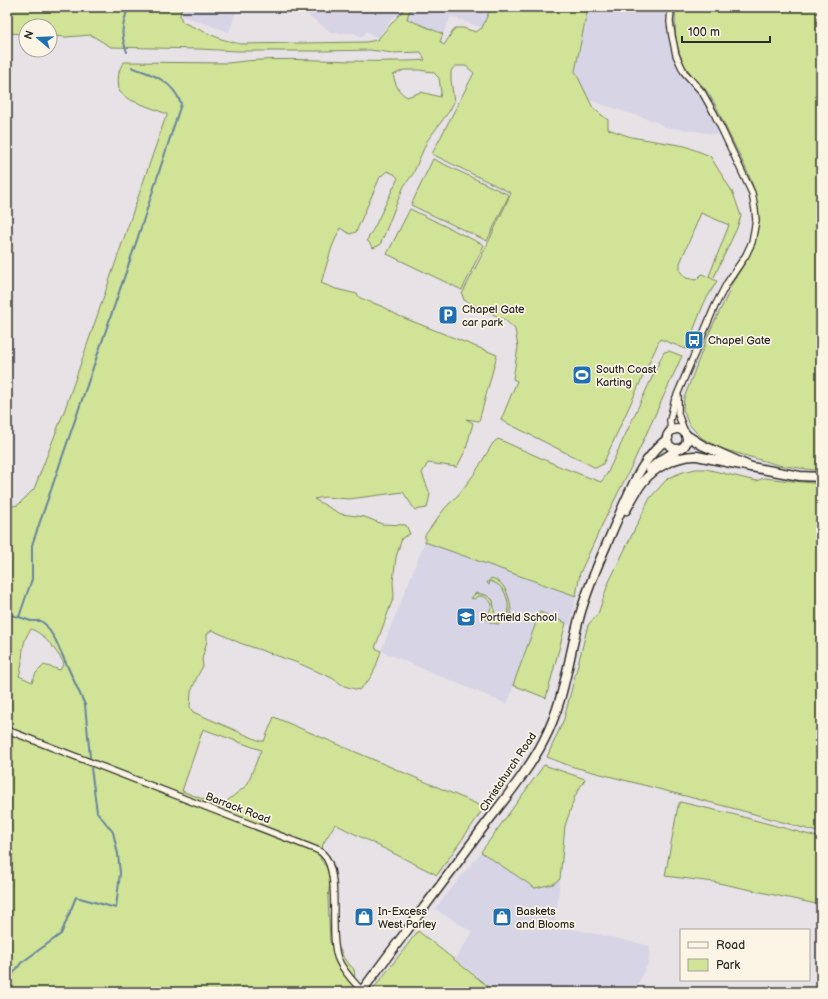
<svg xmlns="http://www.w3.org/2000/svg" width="828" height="999" font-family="'Balsamiq Sans',sans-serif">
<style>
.built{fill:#d6d4e5}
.green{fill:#d0e397;stroke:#7e8761;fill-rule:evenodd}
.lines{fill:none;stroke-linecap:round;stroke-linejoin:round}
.stream{stroke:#67849e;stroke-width:2}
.minor-casing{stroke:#2b2b2b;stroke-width:8}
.secondary-casing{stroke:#2b2b2b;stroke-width:11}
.minor{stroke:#fcf5e5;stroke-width:5.5}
.secondary{stroke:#fcf5e5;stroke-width:8}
.labels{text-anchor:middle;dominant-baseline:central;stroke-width:3.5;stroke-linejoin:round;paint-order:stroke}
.poi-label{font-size:11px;fill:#2b2b2b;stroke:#fcf5e5;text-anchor:start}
.street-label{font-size:11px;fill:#2b2b2b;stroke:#fcf5e5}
</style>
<rect width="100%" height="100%" fill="#e6e2e5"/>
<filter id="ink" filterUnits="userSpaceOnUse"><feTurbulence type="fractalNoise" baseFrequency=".025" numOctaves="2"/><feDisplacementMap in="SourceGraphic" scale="8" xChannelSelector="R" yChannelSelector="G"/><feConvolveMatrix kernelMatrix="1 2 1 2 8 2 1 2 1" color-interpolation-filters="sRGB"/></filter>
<g filter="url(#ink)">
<g class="built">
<polygon points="182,7 238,7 229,32 180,15"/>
<polygon points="304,7 491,7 482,28 451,16 443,34 395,15 377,38 367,31 361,38 355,33 332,33 304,12"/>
<polygon points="588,7 821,7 821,471 778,465 726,450 715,446 702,438 694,430 688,423 683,409 684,398 709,333 730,290 729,289 754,245 758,226 758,203 756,193 730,136 665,127 657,122 589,100 575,71"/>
<polygon points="425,542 576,596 570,625 540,612 507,704 381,651"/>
<polygon points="481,852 535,888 553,884 560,879 555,925 650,946 648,963 634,992 497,992 455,959 473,932 435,909"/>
</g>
<g class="green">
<path d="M7,7H182L180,15L182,22L221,39L240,44L366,42L377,40L406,7H415L409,12L407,19L443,34L440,42L444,45L455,28H463L476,32L482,28L491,7H603H588L575,71L593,108L608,120V129L631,137L685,146L710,156L733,193L741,216L737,228L714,277L709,276L729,225L701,213L680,263V271L686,278L696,280L702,274L717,281L704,303L686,349L660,339L603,464L596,468L501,420L517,381L513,379L518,347L515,329L505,320L464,300L462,294L488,243L511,193L432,154L474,73L466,66H455L451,71V80L454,102L450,110L427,141L413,174L404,186L398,200L385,233L380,245L373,248L367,240L375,226L398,178L394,174L387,171L380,177L356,232L350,234L340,228L332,247L321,283L336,289L357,294L360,298L381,306L399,316L497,355L479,421L466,419L473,423L466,449L457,467L428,463L422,473L430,494L427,508L415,510L403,492L349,499L325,497L314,499L341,514L365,517L382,524L406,525L410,534L402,538L396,557L393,582L394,596L375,648L381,651C375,669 374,677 359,690L344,686L332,678L298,663L240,643L212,630L207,634V641L202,659L203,666L197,677L191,692L190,707L193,712L260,741H264L274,717L484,807L475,821L437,875L335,824L323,844L320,858L327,868L330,881L328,898L330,942C340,943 341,954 345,960C348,964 352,966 354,970C356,976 353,986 352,992H7V507L18,505L34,489L65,409L165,119L167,117V114L128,99L119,91C118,81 117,70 124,62L228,63C283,55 339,63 395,61C405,61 415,61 425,60L421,52L393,53L370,50L322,51H238L199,49L111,47L91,35L66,37L50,36V26H26V34L7,33ZM404,70H419L433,72L439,78L441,92L440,97L421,92L407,97C398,92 396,85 393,75ZM31,629C45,634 56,651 64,663L60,670L44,665L36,673L32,682L19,676C25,658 19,645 31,629ZM203,729L261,750L247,785L221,806L182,791Z"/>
<path d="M676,7H821V471L778,465L726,450L715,446L702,438L694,430L688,423L683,409L684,398L709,333L730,290L729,289C737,274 749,259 754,244C767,204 749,175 732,140C723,123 717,104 705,89C700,82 692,76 687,69C675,51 674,28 676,7Z"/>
<polygon points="433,159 509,195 487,241 411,205"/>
<polygon points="410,209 484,245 462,290 387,254"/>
<polygon points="669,351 682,356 633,463 601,527 580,573 576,596 425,542 425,535 445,508 459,494 475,473 493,443 498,439 561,467 601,482 607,474 662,356 664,352"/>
<polygon points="696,469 706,469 756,481 764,478 821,484 821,833 747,812 570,766 547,757 564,719 588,625 598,614 608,584 650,498 668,478 683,472"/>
<path d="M491,578C507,582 511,601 511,615H516L517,618L509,623L505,620L509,619C508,603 509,587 490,581L489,585L487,583Z"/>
<path d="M476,593L486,595L493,600L495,618L500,620L499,624C478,622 490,616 492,604C486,596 481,593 474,599L471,598Z"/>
<polygon points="540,612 566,623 546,698 513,685"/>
<polygon points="544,765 585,779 575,796 565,826 560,879 553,884 535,888 481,852"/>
<polygon points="680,802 732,814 821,838 821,905 714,882 665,876 678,806"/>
<polygon points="418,931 495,992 371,992"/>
</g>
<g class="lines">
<g class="stream">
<path d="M127,52C119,31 123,27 128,7"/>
<polyline points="7,614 19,617"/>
<path d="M90,757L85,705L55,639L46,625L41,621H31L19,617L32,579V545L137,240L181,104C174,82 153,74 133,68L132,67"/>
<polyline points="7,982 21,963 61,934 76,897 116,908 120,873 118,854 113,832 97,812 91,768"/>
</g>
<defs>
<g id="minor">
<polyline points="678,396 678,414 685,433"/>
<polyline points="671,432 670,420 674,402 715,306 727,283 746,255 752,242 756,220 755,210 752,193 714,113 702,92 684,72 676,55 672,36 670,22 671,7"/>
<path d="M7,730L312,848C315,849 320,851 323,854C342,872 328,932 338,959C343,971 353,981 362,991"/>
</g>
<g id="secondary">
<circle cx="677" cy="439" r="10"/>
<polyline points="686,435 702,445 751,467 800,476 821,477"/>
<polyline points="650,469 658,462 679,449"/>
<path d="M626,510C631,501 636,491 642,483C654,467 678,455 697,456L751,467"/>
<path d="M361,992C401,938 442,884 482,829C503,801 528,771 543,742C565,700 568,659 580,615C590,579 606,547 620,513C633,484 642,459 668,438"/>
</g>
</defs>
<use href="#minor" class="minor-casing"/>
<use href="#secondary" class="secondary-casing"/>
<use href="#minor" class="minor"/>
<use href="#secondary" class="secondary"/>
</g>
</g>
<defs>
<symbol id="parking-square" viewBox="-11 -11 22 22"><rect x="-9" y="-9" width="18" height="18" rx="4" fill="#1f6fb2" stroke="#fcf5e5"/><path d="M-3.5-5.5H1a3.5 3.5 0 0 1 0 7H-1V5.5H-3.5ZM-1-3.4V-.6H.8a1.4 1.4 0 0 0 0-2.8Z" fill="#fff"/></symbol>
<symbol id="bus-square" viewBox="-11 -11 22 22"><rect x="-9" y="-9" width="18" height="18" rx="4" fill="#1f6fb2" stroke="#fcf5e5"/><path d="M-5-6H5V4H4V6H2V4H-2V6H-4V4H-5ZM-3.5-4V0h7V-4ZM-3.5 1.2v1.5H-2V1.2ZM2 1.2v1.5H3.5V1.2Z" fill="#fff"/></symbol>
<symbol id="stadium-square" viewBox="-11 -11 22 22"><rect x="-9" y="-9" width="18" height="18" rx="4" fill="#1f6fb2" stroke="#fcf5e5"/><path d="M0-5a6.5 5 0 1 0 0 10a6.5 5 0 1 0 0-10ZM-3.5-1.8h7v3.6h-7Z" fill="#fff"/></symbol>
<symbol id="school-square" viewBox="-11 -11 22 22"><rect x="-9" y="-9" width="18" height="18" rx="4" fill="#1f6fb2" stroke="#fcf5e5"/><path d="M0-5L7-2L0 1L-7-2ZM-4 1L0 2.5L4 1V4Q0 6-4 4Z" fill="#fff"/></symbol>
<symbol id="shop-square" viewBox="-11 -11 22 22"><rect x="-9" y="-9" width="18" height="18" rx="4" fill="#1f6fb2" stroke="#fcf5e5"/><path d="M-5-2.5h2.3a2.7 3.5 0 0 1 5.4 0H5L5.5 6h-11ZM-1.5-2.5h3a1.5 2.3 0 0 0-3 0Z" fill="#fff"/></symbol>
</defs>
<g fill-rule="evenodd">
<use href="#parking-square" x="437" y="304" width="22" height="22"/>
<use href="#bus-square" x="683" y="329" width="22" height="22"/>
<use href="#stadium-square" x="571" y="364" width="22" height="22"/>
<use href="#school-square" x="455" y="606" width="22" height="22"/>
<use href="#shop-square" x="353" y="906" width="22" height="22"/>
<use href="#shop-square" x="491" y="906" width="22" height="22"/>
</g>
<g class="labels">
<g class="poi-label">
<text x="462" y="309">Chapel Gate<tspan x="462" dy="13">car park</tspan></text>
<text x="708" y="340">Chapel Gate</text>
<text x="596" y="369">South Coast<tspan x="596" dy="13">Karting</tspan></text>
<text x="480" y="617">Portfield School</text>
<text x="378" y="911">In-Excess<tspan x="378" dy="13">West Parley</tspan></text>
<text x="516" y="911">Baskets<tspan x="516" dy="13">and Blooms</tspan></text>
</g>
<g class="street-label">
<text transform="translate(508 772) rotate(-56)">Christchurch Road</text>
<text transform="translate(238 808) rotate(21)">Barrack Road</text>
</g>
</g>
<rect width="828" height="999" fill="none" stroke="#fcf5e5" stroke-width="24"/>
<rect x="12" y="12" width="804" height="975" fill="none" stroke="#2b2b2b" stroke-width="1.5" filter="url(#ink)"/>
<rect x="680" y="929" width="130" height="52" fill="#fcf5e5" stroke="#a8a49b"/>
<rect x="688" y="942" width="20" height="6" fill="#fcf5e5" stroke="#a8a49b"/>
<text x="716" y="949" font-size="12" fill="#2b2b2b">Road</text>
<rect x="688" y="959" width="20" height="12" fill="#d0e397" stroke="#a8a49b"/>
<text x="716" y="969" font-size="12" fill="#2b2b2b">Park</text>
<g transform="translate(38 38) rotate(289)"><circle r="19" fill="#fcf5e5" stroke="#a8a49b"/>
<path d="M0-3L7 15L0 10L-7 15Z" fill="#1f6fb2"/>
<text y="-6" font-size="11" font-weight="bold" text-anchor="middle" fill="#2b2b2b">N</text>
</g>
<path d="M682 36v6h88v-6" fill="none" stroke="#2b2b2b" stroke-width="2"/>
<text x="688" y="36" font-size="12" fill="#2b2b2b" stroke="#fcf5e5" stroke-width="3" paint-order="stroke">100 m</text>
</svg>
